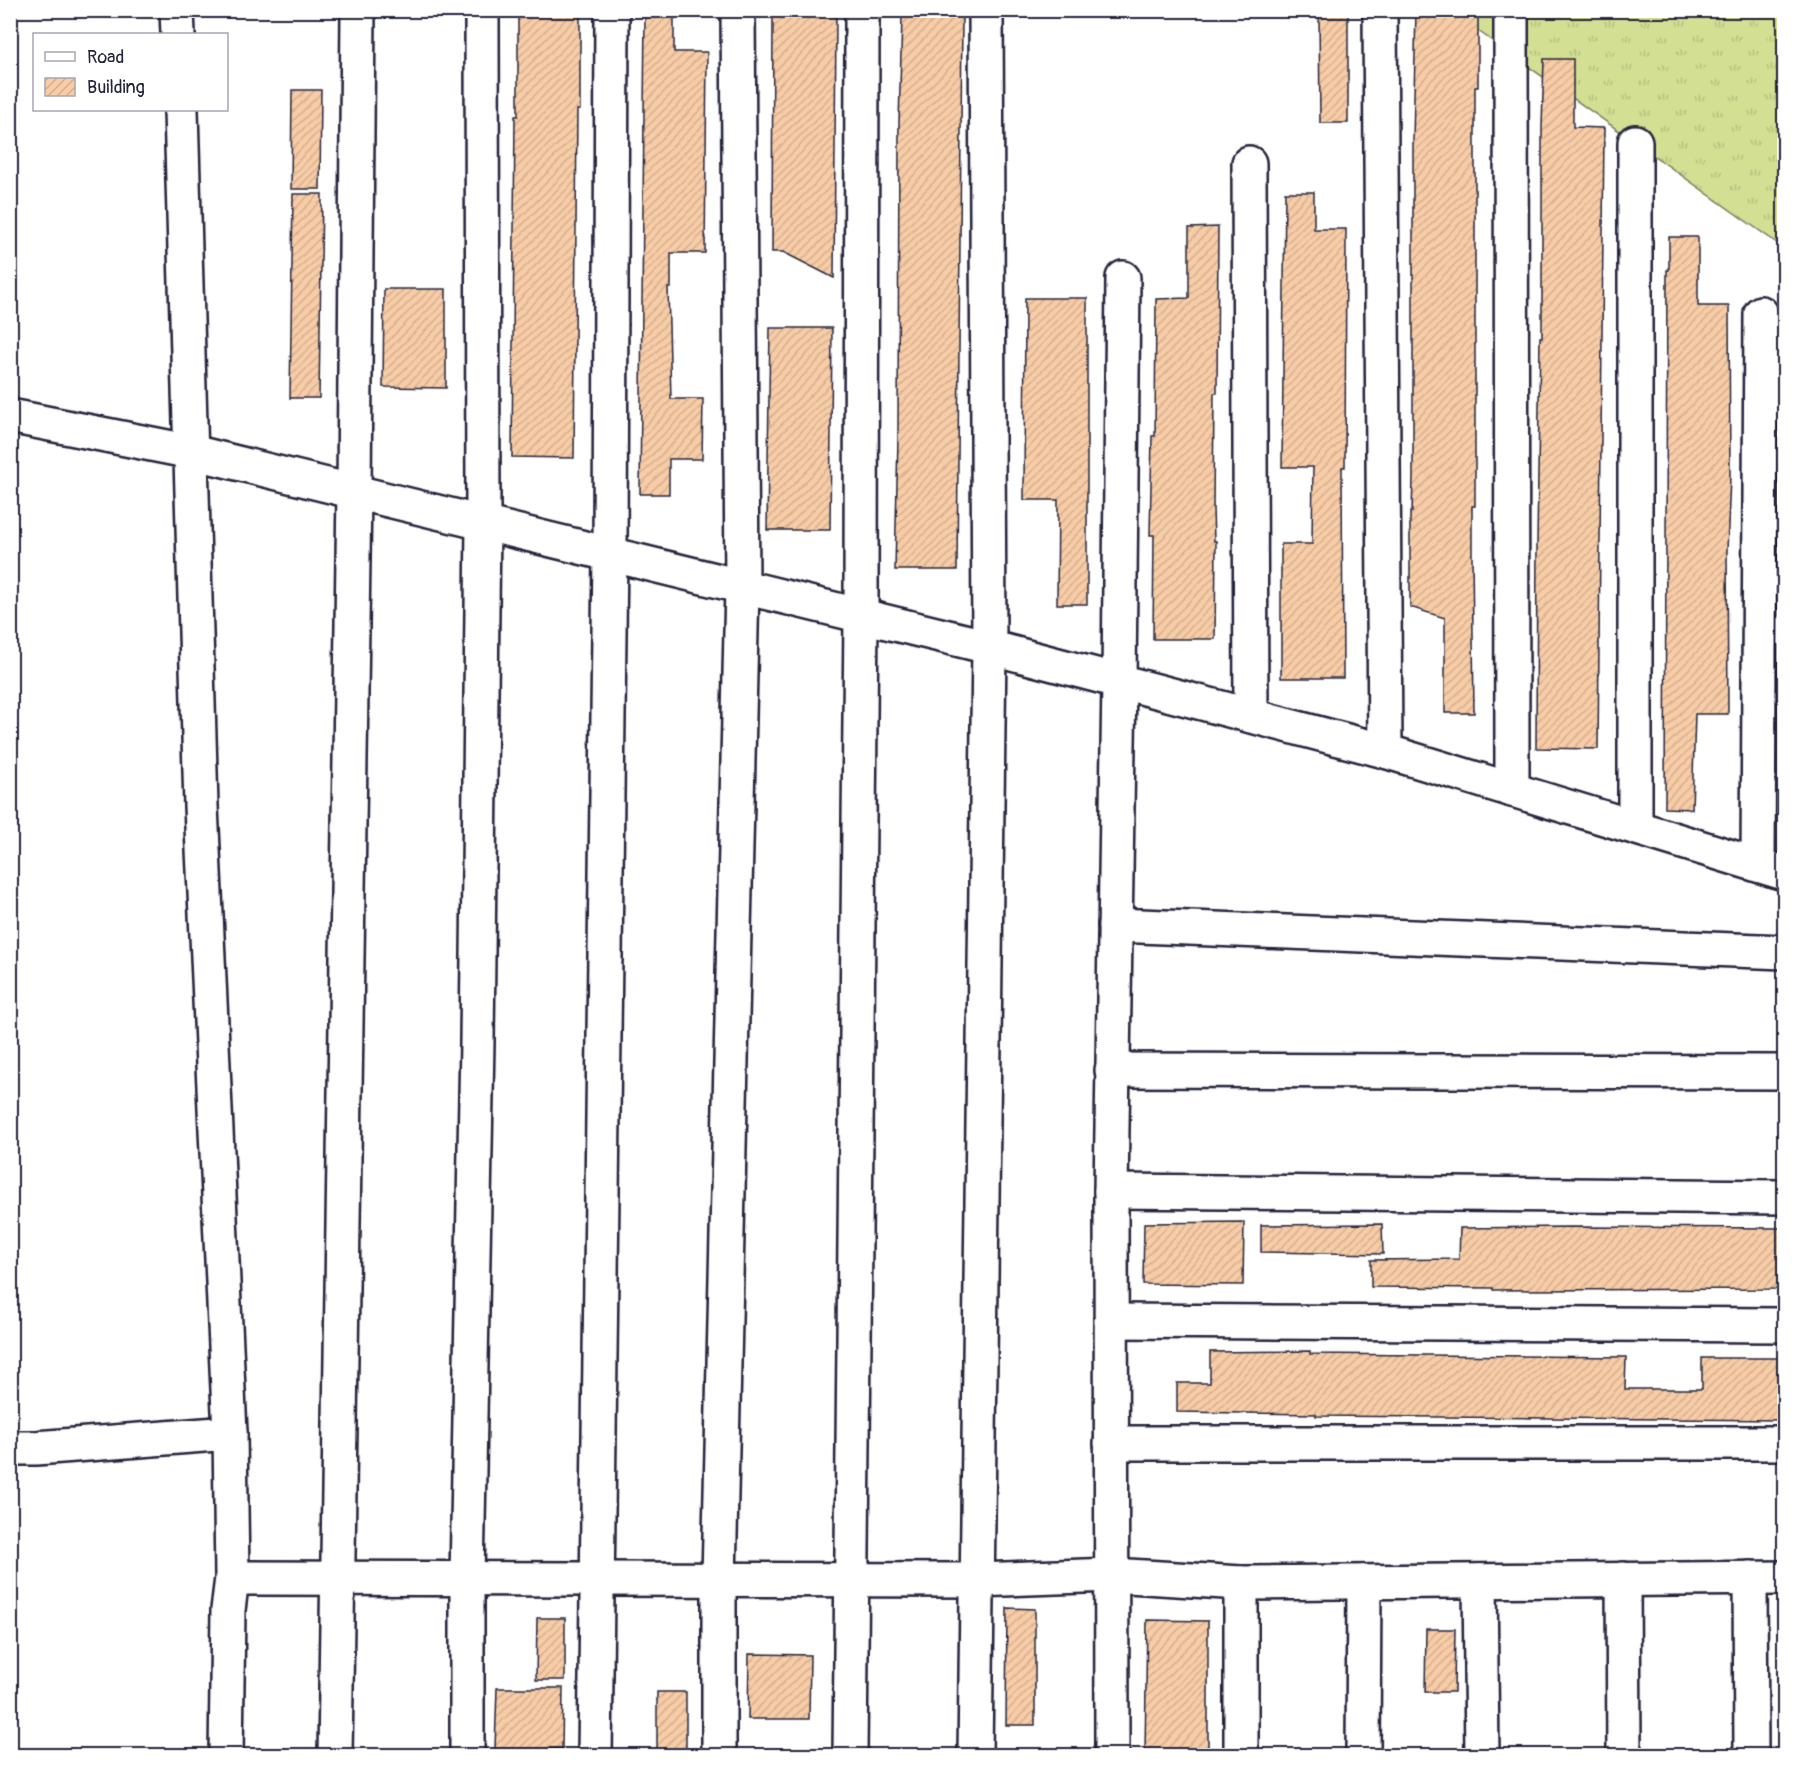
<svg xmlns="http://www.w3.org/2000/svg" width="1795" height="1766" font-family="Pangolin,sans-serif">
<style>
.grass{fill:url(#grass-tufts);stroke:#7a8066;stroke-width:1.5}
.building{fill:url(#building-hatch);stroke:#22223b;stroke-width:1.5}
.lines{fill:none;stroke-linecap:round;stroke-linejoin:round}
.minor-casing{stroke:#22223b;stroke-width:38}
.minor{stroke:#fff;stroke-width:33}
</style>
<defs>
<pattern id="grass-tufts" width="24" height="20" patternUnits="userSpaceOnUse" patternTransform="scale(1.5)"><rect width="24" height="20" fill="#d3df92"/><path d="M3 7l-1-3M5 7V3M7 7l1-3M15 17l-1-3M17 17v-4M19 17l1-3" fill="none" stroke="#b5bf7f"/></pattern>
<pattern id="building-hatch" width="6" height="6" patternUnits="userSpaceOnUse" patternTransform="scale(1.5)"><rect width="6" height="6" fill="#f7cca6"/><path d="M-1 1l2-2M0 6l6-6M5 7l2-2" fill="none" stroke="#d3af90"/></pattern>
</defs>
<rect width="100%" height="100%" fill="#fff"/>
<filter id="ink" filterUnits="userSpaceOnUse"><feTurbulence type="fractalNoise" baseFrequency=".0167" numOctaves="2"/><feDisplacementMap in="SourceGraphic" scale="12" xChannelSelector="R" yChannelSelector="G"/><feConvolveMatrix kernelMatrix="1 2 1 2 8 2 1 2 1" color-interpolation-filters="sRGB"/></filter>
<g filter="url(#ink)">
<polygon class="grass" points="1450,11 1784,11 1784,248"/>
<g class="building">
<polygon points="1319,10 1348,10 1348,123 1320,123"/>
<polygon points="1416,10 1478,10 1478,87 1475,87 1475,506 1472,506 1472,558 1474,713 1445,713 1445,618 1410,607 1410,512 1412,512 1413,478 1413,140"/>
<polygon points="518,11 580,11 580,110 577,110 574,458 512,457 515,116 518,116"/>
<polygon points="645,16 674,16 674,52 707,52 705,253 671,253 671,288 668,288 671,399 703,399 702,459 669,459 669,494 640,494"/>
<polygon points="773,16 836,16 834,278 783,252 772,252"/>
<polygon points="902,17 962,17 957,570 895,570 898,438 899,123"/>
<polygon points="1544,59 1573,59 1573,127 1604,128 1598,749 1536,748 1537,544 1540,337 1542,337 1542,127"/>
<polygon points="292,90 321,90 320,189 291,189"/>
<polygon points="1285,192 1314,192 1314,229 1346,229 1345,467 1342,467 1343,678 1281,678 1281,544 1312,544 1313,467 1282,467"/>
<polygon points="293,194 322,194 319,398 290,398"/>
<polygon points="1218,227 1217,393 1214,393 1213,508 1214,541 1216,541 1215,639 1153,639 1154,535 1150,535 1152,436 1155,436 1156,299 1189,298 1189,228"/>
<polygon points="1669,237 1698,237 1698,306 1729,306 1730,476 1727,551 1728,714 1695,714 1692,809 1665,808 1667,270 1669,270"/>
<polygon points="384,289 446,289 446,388 383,387"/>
<polygon points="1025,298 1087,298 1087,604 1057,604 1058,500 1024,500"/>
<polygon points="770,328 832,328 830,530 767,530"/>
<polygon points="1244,1222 1243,1285 1143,1284 1144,1223"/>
<polygon points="1382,1224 1383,1254 1261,1252 1261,1225"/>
<polygon points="1571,1227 1785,1228 1785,1289 1493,1290 1493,1288 1371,1287 1371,1260 1459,1259 1460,1228"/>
<polygon points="1310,1351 1310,1354 1626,1357 1625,1389 1702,1389 1702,1358 1785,1358 1785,1420 1316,1416 1316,1414 1177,1412 1177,1383 1210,1383 1210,1352"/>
<polygon points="1007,1608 1035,1609 1035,1725 1006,1725"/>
<polygon points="537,1618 565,1618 565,1680 536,1680"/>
<polygon points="1147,1620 1208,1621 1208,1754 1145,1753"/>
<polygon points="1426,1629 1455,1629 1454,1692 1425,1692"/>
<polygon points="749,1654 810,1655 809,1719 748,1719"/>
<polygon points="497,1688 563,1688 562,1749 495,1749"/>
<rect x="657" y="1692" width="29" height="63"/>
</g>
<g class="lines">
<defs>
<g id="minor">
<polyline points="177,10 178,34"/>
<polyline points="1380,10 1385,751"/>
<polyline points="1511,10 1512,790"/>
<polyline points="181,110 201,806 230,1433 232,1578 228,1610 226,1756"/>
<polyline points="1249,163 1251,716"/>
<polyline points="10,416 192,452 989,647 1385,751 1784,873"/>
<polyline points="1635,827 1635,142"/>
<polyline points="1758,865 1761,313"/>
<polyline points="1115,925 1784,952"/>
<polyline points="1112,1070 1784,1072"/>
<polyline points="1111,1191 1784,1197"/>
<polyline points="1111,1321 1784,1325"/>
<polyline points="1111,1443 1784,1443"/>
<polyline points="10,1448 36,1448 230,1433"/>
<polyline points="232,1578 977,1580 1112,1575 1241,1583 1241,1756"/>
<polyline points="1750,1578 1751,1756"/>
<polyline points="1623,1579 1624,1756"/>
<polyline points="1480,1581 1482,1756"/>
<polyline points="1241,1583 1784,1578"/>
<polyline points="335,1756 354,492 358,10"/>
<polyline points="467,1756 467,1578 477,1042 483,523 482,10"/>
<polyline points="595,1756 610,554 612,10"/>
<polyline points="719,1756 719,1579 742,587 738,10"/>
<polyline points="850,1756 861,615 862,10"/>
<polyline points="975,1756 989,647 986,10"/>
<polyline points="1112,1756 1111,1191 1119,682 1123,278"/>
<polyline points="1363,1756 1364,1582"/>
</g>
</defs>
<use href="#minor" class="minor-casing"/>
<use href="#minor" class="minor"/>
</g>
</g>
<rect width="1795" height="1766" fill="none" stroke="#fff" stroke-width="36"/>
<rect x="18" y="18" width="1759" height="1730" fill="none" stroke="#22223b" stroke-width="2" filter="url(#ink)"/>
<rect x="33" y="33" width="195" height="78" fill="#ffffff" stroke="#a7a7b1" stroke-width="1.5"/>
<rect x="45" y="52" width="30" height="9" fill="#ffffff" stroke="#a7a7b1" stroke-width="1.5"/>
<text x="87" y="63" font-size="18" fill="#22223b">Road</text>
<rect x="45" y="78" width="30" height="18" fill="url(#building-hatch)" stroke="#a7a7b1" stroke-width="1.5"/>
<text x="87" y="93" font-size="18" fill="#22223b">Building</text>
</svg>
